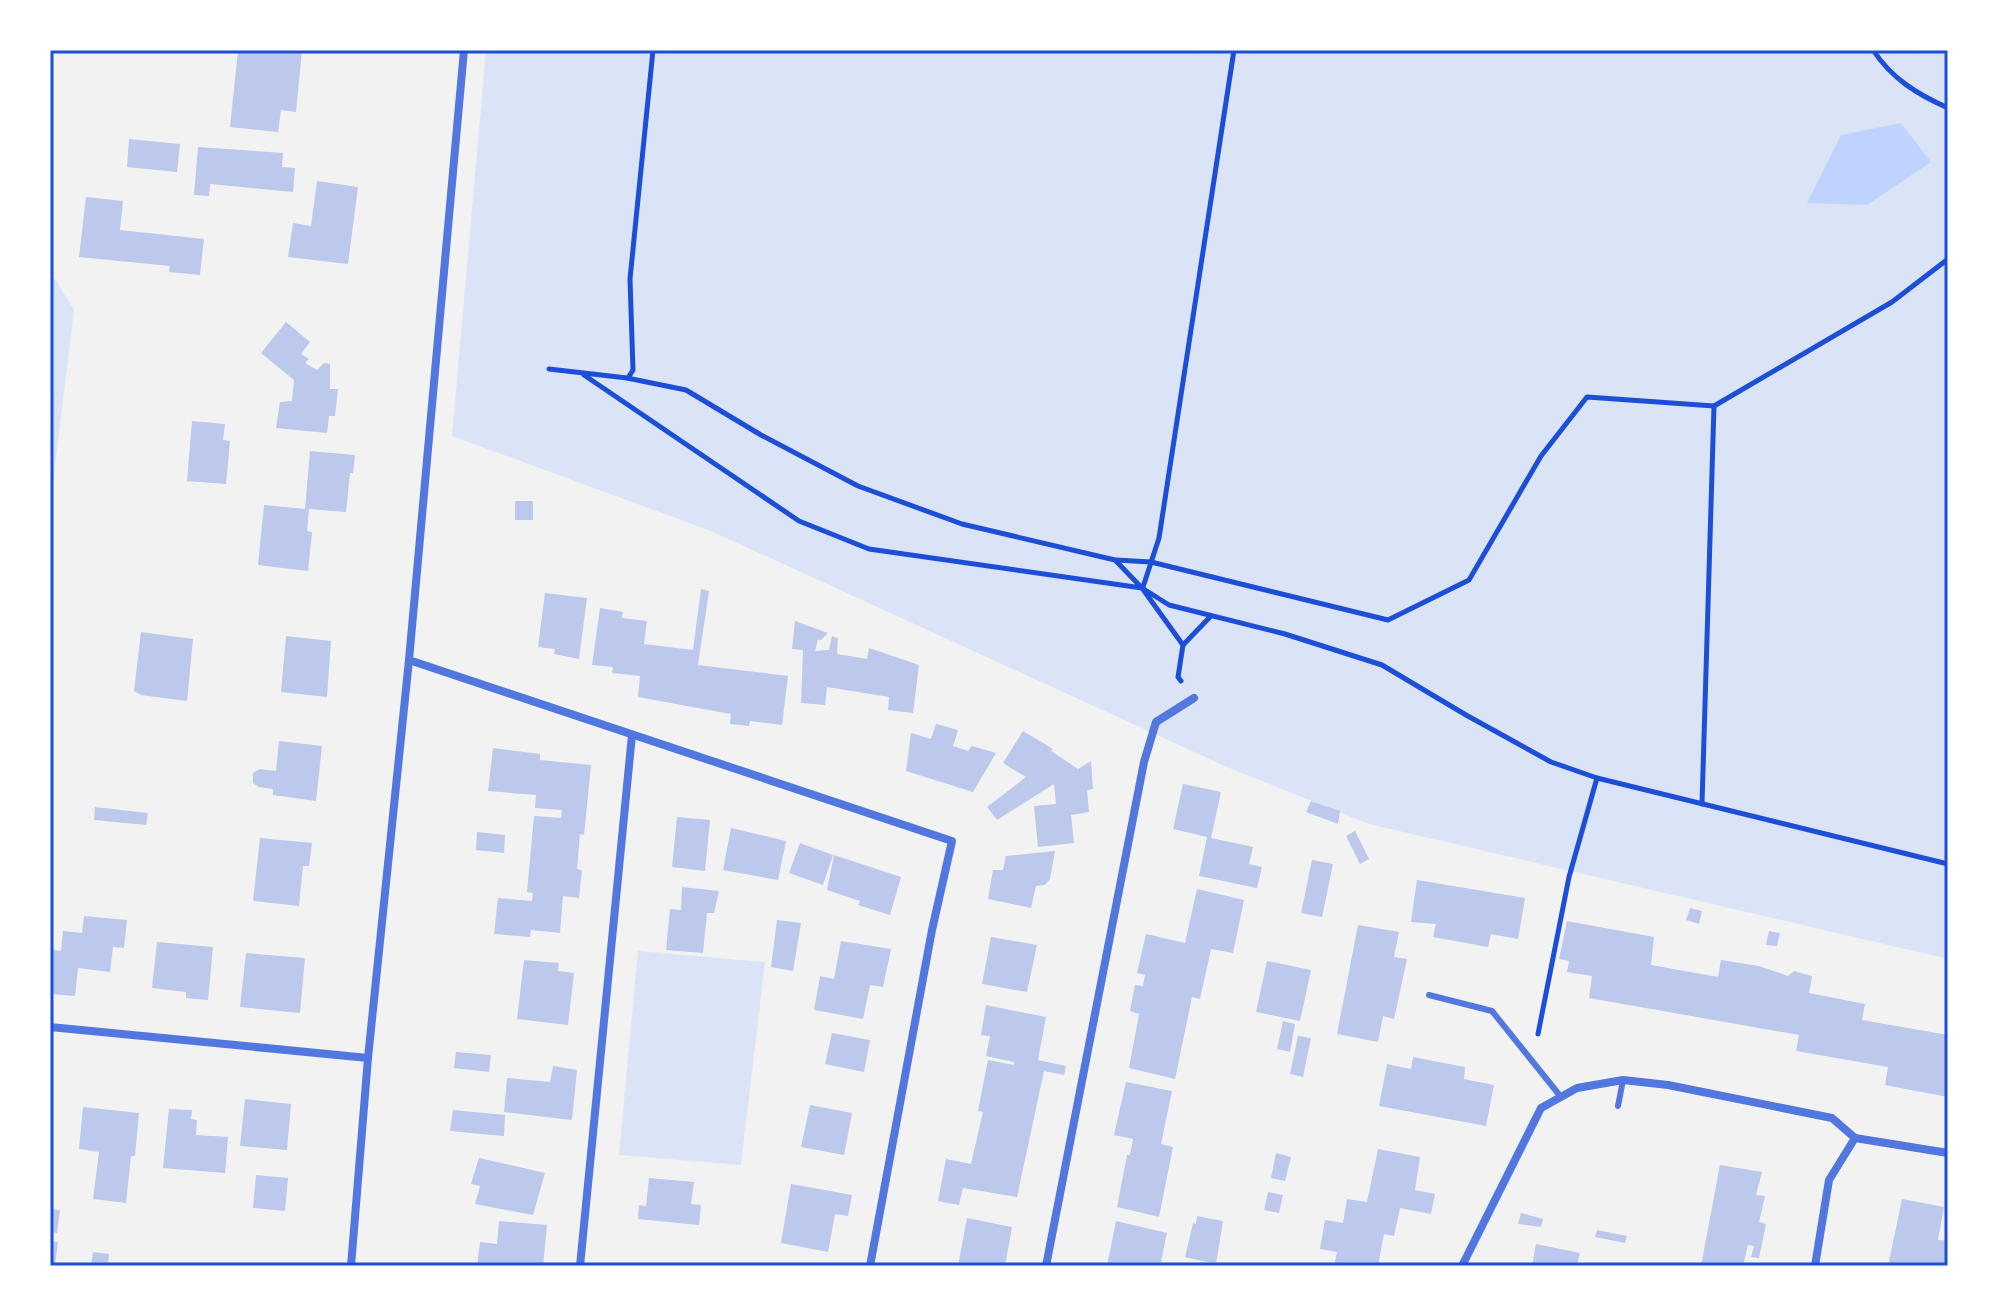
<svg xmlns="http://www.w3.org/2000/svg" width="1998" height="1316" font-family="'Roboto Serif',serif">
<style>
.green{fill:#dbe4f7}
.water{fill:#bfd3fe}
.building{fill:#bdc9ec}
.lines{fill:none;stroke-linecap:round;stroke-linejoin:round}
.path{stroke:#1d4ed8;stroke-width:5}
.service{stroke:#5277de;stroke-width:6}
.minor{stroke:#5277de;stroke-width:8}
.neatline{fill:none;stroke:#1d4ed8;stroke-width:3}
</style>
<rect width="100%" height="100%" fill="#f2f2f2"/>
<g class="green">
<polygon points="486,50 1948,50 1948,959 1369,824 1227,767 711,531 452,436"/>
<polygon points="50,271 74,310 50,507"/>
<polygon points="638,951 765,962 741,1165 619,1155"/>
</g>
<polygon class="water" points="1901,123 1931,162 1867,205 1807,203 1841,135"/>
<g class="building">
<polygon points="249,50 302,50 296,112 281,110 278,132 230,127 238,51 249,52"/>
<polygon points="129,139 180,144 177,172 127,167"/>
<polygon points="198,147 283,153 282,167 295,168 293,192 210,184 209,196 194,195"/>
<polygon points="317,181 358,187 348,264 288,257 293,223 311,226"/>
<polygon points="86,197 123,201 120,230 204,239 200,275 169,272 170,266 79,257"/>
<polygon points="286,322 310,342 301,354 309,359 305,363 317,370 324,363 330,364 330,389 338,389 335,416 329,416 327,433 276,428 280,402 292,401 294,380 261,353"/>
<polygon points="192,421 225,424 223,440 230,441 226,484 187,481"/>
<polygon points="310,451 355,455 353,473 350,473 346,512 309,509 307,531 312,532 308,571 258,565 264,505 305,509"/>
<rect x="515" y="501" width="18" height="19"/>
<polygon points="701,589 709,591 698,665 788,676 782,725 750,721 749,726 730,724 731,714 638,697 640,676 612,673 613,667 592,665 600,608 623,612 622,618 647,621 644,644 693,650"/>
<polygon points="545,593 587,598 579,659 554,654 555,649 538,647"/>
<polygon points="795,621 828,633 821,640 818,639 815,651 829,650 832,636 838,638 837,654 867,659 869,648 919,665 913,713 888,710 889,697 827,687 825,705 801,703 803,650 792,649"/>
<polygon points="141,632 193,639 187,701 141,695 134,691"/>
<polygon points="286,636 331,641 327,697 281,692"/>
<polygon points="936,724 958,730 953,746 968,751 972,746 996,753 973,792 906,771 911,733 931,739"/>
<polygon points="1023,731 1053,749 1051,751 1078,769 1091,761 1093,789 1087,790 1089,812 1071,815 1074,843 1038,847 1034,806 1056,804 1054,784 997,820 987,807 1026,777 1003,763"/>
<polygon points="279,741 322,746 316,801 273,795 273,789 259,787 253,783 253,773 260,769 276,771"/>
<polygon points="493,748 540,754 540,760 591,765 584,835 580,834 577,869 582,870 579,898 563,896 560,933 531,930 530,937 494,934 498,898 532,901 533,893 527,892 534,816 561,818 562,810 535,808 536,795 488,791"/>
<polygon points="1183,784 1221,792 1211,838 1253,847 1249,864 1262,867 1257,888 1199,876 1207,837 1173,829"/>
<polygon points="1311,801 1340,811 1338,824 1306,812"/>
<polygon points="95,807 148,813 146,825 94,820"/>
<polygon points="677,817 710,820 705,871 672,867"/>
<polygon points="731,828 786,841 778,880 723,870"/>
<polygon points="1355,831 1369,859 1360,864 1346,836"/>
<polygon points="477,832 505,835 504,853 476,850"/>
<polygon points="260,838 312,843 309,866 303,866 299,906 253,901"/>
<polygon points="800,843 833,855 823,885 789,873"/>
<polygon points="1055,851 1050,879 1045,885 1036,886 1031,908 988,899 993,870 1003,870 1006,856"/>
<polygon points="834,855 901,877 890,915 858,905 860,901 827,890"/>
<polygon points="1312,860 1333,864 1322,917 1301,913"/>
<polygon points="1417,880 1525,898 1518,939 1491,934 1488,947 1433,937 1436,924 1411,922"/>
<polygon points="682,887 719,891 714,913 707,913 703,953 666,950 670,909 681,910"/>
<polygon points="1197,889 1244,900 1233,953 1211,949 1200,999 1192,997 1175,1079 1129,1068 1139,1014 1130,1011 1135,985 1143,986 1145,975 1137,973 1146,934 1185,943"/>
<polygon points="1690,908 1702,911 1699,924 1686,920"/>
<polygon points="84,916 127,920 124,948 113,947 110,972 78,968 75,996 50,994 50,949 61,951 63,931 82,933"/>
<polygon points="777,920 801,923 793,971 771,967"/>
<polygon points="1567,921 1654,937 1651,965 1718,977 1721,960 1759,966 1788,976 1794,971 1812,976 1809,993 1865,1004 1862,1020 1948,1035 1948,1097 1885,1085 1888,1067 1796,1051 1799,1035 1589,998 1592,976 1567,972 1569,961 1559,959"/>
<polygon points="1358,925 1399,932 1394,957 1407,959 1394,1019 1383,1016 1378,1042 1337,1034"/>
<polygon points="1769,931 1780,933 1777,946 1766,945"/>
<polygon points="991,937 1037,945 1027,992 982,984"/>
<polygon points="841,941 891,949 883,987 870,985 863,1019 814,1010 820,976 834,979"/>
<polygon points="157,942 213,947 208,1000 186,998 186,992 152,988"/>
<polygon points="246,953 305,958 300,1013 240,1007"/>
<polygon points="524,960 559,963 558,971 574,973 568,1025 517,1019"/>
<polygon points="1267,961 1311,970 1300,1021 1256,1012"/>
<polygon points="986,1005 1046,1017 1038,1060 1066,1066 1064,1075 1044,1071 1017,1197 963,1188 959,1205 938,1201 946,1159 971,1164 983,1112 978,1111 988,1060 1014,1065 1014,1062 986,1056 990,1036 981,1035"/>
<polygon points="1283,1021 1295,1024 1290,1052 1277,1049"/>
<polygon points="832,1033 870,1040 864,1072 825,1064"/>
<polygon points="1298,1036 1311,1038 1303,1077 1290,1074"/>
<polygon points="456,1052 491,1055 489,1072 454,1068"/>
<polygon points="1413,1057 1465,1067 1464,1079 1494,1085 1486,1126 1379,1106 1387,1064 1411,1069"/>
<polygon points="553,1066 577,1070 572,1120 504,1112 507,1078 550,1082"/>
<polygon points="1126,1082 1172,1091 1161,1144 1173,1147 1159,1217 1117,1207 1127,1155 1130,1155 1133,1139 1114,1135"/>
<polygon points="245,1099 291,1104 287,1150 240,1146"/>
<polygon points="810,1105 852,1113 844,1155 801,1147"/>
<polygon points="83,1107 139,1113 135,1156 131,1156 126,1203 93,1199 99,1152 79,1149"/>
<polygon points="169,1109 192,1110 191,1119 197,1120 196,1135 228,1137 225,1173 163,1168"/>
<polygon points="453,1110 505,1115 504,1136 450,1131"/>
<polygon points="1378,1149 1420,1157 1415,1190 1435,1194 1431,1214 1400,1208 1394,1236 1384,1234 1378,1266 1334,1266 1337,1252 1320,1249 1325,1220 1343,1223 1347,1199 1367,1202"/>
<polygon points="1276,1153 1291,1157 1285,1181 1271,1178"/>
<polygon points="479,1158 545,1173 533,1215 475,1204 480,1186 471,1184"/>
<polygon points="1720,1165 1762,1172 1756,1195 1765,1196 1759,1222 1766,1224 1759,1258 1751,1257 1754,1246 1748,1245 1743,1266 1701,1266"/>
<polygon points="256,1175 288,1178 285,1211 253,1208"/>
<polygon points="649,1178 694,1182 691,1204 701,1205 699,1225 638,1219 639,1205 646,1206"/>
<polygon points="791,1184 852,1195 848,1216 835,1214 828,1252 781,1243"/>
<polygon points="1268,1192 1283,1195 1279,1213 1264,1210"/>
<polygon points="1902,1199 1944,1207 1938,1240 1948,1241 1948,1266 1888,1266"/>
<polygon points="50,1209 60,1210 57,1233 50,1232"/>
<polygon points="1521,1213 1543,1219 1541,1227 1518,1224"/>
<polygon points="1197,1216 1223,1221 1216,1264 1185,1257 1193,1223 1196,1224"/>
<polygon points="967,1218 1012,1227 1005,1266 958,1266"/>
<polygon points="499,1221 547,1225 543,1266 477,1266 480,1242 497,1244"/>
<polygon points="1116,1221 1167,1233 1160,1266 1107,1266"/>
<polygon points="1597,1230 1627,1236 1625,1243 1595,1237"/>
<polygon points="50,1241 58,1242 55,1266 50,1266"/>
<polygon points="1536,1244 1580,1253 1577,1266 1532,1266"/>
<polygon points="93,1252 109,1254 108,1266 91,1266"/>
</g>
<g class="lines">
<g class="path">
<path d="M1873,50C1892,79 1917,94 1948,108"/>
<polyline points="549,369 627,378 686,390 761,435 858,486 962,524 1115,560 1142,588 1169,605 1285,634 1382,665 1466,715 1551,762 1597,778 1948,864"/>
<polyline points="584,375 799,521 869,549 1142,588 1183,645 1178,677 1181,681"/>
<polyline points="628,378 633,370 630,279 653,50"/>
<polyline points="1116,560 1151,562 1388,620 1469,580 1541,456 1587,397 1714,406 1892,302 1948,259"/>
<polyline points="1143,587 1159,538 1234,50"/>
<polyline points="1183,645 1210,617"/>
<polyline points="1702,804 1714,406"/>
<polyline points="1538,1034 1569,877 1597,778"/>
</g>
<g class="service">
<polyline points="1429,995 1492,1011 1561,1097"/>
<polyline points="1618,1106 1623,1080"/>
</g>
<g class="minor">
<polyline points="409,660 952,841 932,930 870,1266"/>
<polyline points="50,1027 368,1058"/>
<polyline points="351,1266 368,1058 409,660 464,50"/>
<polyline points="580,1266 632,735"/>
<polyline points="1046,1266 1144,762 1156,722 1194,698"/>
<polyline points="1462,1266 1541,1108 1577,1088 1623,1080 1668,1085 1832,1118 1855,1138"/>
<polyline points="1815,1266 1829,1180 1855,1138 1948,1153"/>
</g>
</g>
<rect width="1998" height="1316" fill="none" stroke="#ffffff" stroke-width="104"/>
<rect x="52" y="52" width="1894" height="1212" class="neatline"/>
</svg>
